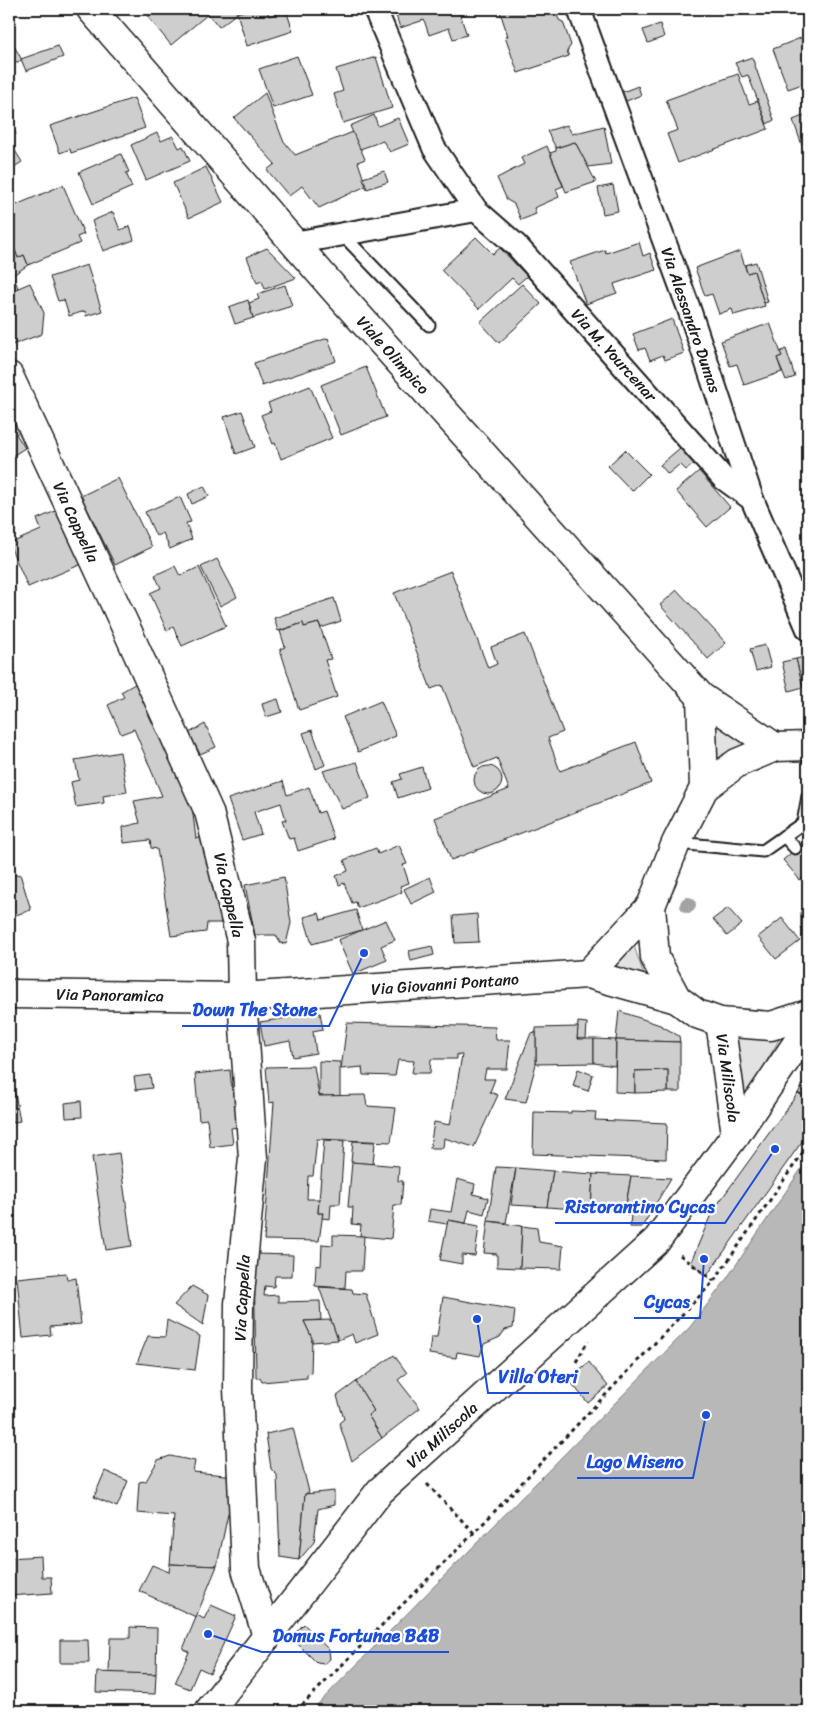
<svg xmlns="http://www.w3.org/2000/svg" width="817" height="1720" font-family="Sriracha,sans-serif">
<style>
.green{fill:#e2e2e2;stroke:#7f7f7f}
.water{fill:#b8b8b8;stroke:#7a7a7a}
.building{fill:#cecece;stroke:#1c1c1c}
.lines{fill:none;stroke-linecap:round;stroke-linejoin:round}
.lane-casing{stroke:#1c1c1c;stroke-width:15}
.street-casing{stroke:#1c1c1c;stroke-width:26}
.secondary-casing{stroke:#1c1c1c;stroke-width:31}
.path{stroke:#1c1c1c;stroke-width:3;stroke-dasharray:4 4;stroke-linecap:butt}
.lane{stroke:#fff;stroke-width:11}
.street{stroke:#fff;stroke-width:22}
.secondary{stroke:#fff;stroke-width:28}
.tree{fill:#a3a3a3}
.labels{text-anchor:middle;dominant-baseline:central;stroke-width:4.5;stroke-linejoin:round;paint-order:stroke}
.street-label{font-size:16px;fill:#1c1c1c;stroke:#fff}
.leader{fill:none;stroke:#1d4ed8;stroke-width:2}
.callout-dot{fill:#1d4ed8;stroke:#fff;stroke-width:2}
.callout-label{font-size:18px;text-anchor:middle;font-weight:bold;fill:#1d4ed8;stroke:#fff;stroke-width:4.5;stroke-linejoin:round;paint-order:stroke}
</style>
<rect width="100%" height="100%" fill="#fff"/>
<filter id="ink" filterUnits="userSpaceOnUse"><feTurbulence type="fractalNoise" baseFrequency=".02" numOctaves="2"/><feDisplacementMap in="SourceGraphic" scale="10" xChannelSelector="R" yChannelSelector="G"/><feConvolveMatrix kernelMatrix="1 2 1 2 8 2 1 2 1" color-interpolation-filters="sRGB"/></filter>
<g filter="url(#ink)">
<g class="green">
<polygon points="716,722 748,742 723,754 717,760"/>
<polygon points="633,943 646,981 603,968"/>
<polygon points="733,1036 780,1038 745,1099"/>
</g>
<polygon class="water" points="808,1159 808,1711 311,1711 690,1327 723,1284"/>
<g class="building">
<polygon points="158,9 203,9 208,14 171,45 148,17"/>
<polygon points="209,9 236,9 237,13 219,27 206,11"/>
<polygon points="250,9 267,9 269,16 286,10 293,31 247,46 237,13"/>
<polygon points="404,9 458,9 467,35 453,39 449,28 429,35 424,20 400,28 395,12"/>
<polygon points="499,9 557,9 557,15 559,20 563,22 571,45 567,51 569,56 518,73 505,37 508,36"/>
<polygon points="660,24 664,37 648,43 643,30"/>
<polygon points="808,35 808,82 788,89 773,49"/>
<polygon points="9,37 22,60 9,66"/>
<polygon points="58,46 63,57 26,71 21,59"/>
<polygon points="297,56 312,95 273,108 259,69"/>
<polygon points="376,57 392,108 343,123 334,94 343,91 336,69"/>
<polygon points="752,57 774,120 767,124 748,75 742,77 735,63"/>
<polygon points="738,74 749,104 758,101 768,129 678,163 667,134 678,130 666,100"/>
<polygon points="638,86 641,95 624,102 620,93"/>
<polygon points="265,93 283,140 295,155 353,132 365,159 358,162 366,186 319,208 302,186 289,196 267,170 275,164 234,118"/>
<polygon points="134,98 145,128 71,153 70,149 60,153 50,126"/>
<polygon points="808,114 808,162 793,120"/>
<polygon points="374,115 378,126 398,118 409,144 390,152 383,141 360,149 350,126"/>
<polygon points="9,122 16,134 9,138"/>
<polygon points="567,125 572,134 604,126 611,164 588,167 575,142 556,148 547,131"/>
<polygon points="157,133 161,141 173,136 179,148 183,146 190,161 146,180 131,145"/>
<polygon points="9,141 22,162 9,170"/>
<polygon points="575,142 596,182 566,192 550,153 556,151 556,148"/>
<polygon points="547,146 563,186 556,189 559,197 534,208 536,214 521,220 514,204 507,200 497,178 524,164 521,158"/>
<polygon points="121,154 129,172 126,173 132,187 93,204 79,172"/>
<polygon points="206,167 223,202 189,218 173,183"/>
<polygon points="384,171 388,182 367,189 363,178"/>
<polygon points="63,185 84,234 77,237 80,243 28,265 24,255 18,258 9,235 9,208"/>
<polygon points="613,185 618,211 603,214 598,188"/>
<polygon points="113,212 120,230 130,226 134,240 103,251 92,221"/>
<polygon points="476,237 493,254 500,248 527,276 518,284 512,278 479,309 441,270"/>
<polygon points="11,240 18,258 24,255 28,265 13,275 18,288 9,292 9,241"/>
<polygon points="639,242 643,256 650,253 656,270 614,284 617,293 586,304 570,262 605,250 606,253"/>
<polygon points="267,248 296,278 265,289 262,281 257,283 247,257"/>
<polygon points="740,251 747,273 754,271 765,306 734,315 732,309 719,314 712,294 705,296 695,268"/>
<polygon points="756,262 768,302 764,303 754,271 747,273 745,265"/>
<polygon points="87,265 102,311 86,316 85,311 69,316 64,300 58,301 50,277"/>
<polygon points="30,283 44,313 42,334 9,346 9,292"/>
<polygon points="522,284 541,304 499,343 480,322"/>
<polygon points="285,285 292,306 253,318 249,303 259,299 257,294"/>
<polygon points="248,300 253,318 235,324 229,307"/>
<polygon points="672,319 684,353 665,360 663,355 650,360 645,348 639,350 633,334"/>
<polygon points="770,323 782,356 777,358 782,372 744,385 737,364 730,366 721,341"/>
<polygon points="328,338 336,361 262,386 254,363"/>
<polygon points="786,349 795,377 786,380 777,358 782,356 780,352"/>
<polygon points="366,367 386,417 341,435 321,385"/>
<polygon points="310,386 332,438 281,459 275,443 273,444 261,415 271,411 268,403"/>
<polygon points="242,411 255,447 236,454 224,417"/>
<polygon points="11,415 21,431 16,434 25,448 9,458 9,416"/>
<polygon points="680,448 694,464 686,470 680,464 668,474 660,465"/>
<polygon points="625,450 649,474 632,491 608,466"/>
<polygon points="699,471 730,507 707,527 676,491"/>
<polygon points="118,478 152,547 115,565 81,496"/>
<polygon points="204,486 209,496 192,504 188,494"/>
<polygon points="180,497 191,522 186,523 192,539 170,549 163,533 156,536 145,512"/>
<polygon points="58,510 82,564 28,587 9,544 41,530 37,519"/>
<polygon points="217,559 237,597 220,606 201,567"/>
<polygon points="175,566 180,576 199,567 226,626 182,646 173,627 167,631 150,593 161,588 155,575"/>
<polygon points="451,571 488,668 497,664 491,647 525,634 563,732 548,738 560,771 636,742 651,783 451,860 435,818 509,789 497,758 474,767 442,685 431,689 394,593"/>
<polygon points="677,590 726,643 708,659 660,605"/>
<polygon points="334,598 341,621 321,628 319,623 304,627 303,623 278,631 274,618"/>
<polygon points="303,623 304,627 319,623 331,659 325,660 337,697 299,710 280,649 285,647 280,631"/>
<polygon points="765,645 771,667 756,671 750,649"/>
<polygon points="808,656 808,686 803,687 796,659"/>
<polygon points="796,659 803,687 789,691 782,662"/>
<polygon points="140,681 191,798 196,839 202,837 216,882 221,923 207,923 206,932 171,936 157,849 151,848 150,840 124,843 123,827 140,823 134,801 162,796 134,729 121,734 108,705 124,697 121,692"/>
<polygon points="278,699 282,712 266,717 262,704"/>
<polygon points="381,701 396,736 358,752 343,717"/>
<polygon points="205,724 216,747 200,754 189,733"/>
<polygon points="312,730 325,765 316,769 303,733"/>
<polygon points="120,752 127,792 103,796 104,803 76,807 71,782 79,780 75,760"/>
<polygon points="357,762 370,798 342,809 323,771"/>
<circle cx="488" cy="780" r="14"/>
<polygon points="422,767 428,788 398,798 393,782 402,779 400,774"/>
<polygon points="283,781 287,795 309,787 318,813 324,811 334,839 298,851 294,838 289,839 282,821 286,820 281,803 254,812 261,834 242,840 228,799"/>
<polygon points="808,838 808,873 800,880 783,860"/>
<polygon points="399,845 407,864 403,865 409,883 400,886 402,892 358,908 356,902 352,903 344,883 339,885 336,876 348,871 344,860 376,848 378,854"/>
<polygon points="20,874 31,910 9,917 9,877"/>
<polygon points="284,877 291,923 286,944 280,943 276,935 255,935 245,885"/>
<polygon points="430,877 436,892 411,904 404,889"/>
<polygon points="728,908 742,924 727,936 713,919"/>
<polygon points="356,910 362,930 312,944 304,917 319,913 321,920"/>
<polygon points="477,914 479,942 455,943 453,916"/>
<polygon points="782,918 800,941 776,959 758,937"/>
<polygon points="386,920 395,940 381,946 387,960 353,974 338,940"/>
<polygon points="432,946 434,955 411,961 409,951"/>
<polygon points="619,1011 660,1025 679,1036 680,1042 616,1040"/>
<polygon points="320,1013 323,1029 313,1031 316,1053 293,1057 290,1041 264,1046 260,1022"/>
<polygon points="578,1022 587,1023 586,1039 577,1039"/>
<polygon points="347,1023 495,1027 496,1040 510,1040 507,1069 486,1069 484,1079 495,1079 490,1092 498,1095 474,1147 444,1138 443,1148 430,1148 434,1122 450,1125 462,1055 457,1054 457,1059 431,1059 430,1073 412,1073 414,1061 398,1060 395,1076 363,1075 362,1067 341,1069"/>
<polygon points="578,1027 577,1039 594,1039 594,1063 536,1064 536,1028"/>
<polygon points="536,1032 536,1064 526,1102 505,1099 531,1033"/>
<polygon points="594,1039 616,1040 615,1066 594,1063"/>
<polygon points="616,1040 680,1042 680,1092 668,1092 668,1070 635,1071 635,1093 615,1092"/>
<polygon points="319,1061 340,1062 340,1096 319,1096"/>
<polygon points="314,1066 319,1096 365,1095 367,1106 396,1108 391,1142 317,1139 313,1176 308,1176 307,1199 319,1199 318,1213 323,1213 319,1241 264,1240 274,1102 269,1103 266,1067"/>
<polygon points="578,1069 593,1075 588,1091 573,1086"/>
<polygon points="230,1070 232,1091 235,1091 239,1127 231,1128 233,1144 210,1147 207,1119 199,1120 195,1074"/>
<polygon points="668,1070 668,1092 635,1093 635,1071"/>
<polygon points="150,1075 152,1088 136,1090 134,1077"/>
<polygon points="808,1076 808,1099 798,1093"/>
<polygon points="15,1093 20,1121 9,1123 9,1094"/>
<polygon points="798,1093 808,1099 808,1133 706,1277 691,1262 712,1212"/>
<polygon points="81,1101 82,1117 66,1118 65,1103"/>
<polygon points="571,1111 596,1112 595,1120 667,1123 666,1159 533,1154 534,1112 571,1113"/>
<polygon points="324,1140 344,1141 340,1204 331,1204 330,1219 322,1218 323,1213 318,1213"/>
<polygon points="353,1141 375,1142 373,1164 351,1162"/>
<polygon points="119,1153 132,1246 106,1250 92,1157"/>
<polygon points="352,1162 399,1166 398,1181 403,1181 401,1205 394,1205 391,1239 360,1236 361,1225 352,1224 353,1207 348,1207"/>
<polygon points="496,1167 516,1168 506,1223 488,1221"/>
<polygon points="516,1168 553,1171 547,1207 511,1205"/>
<polygon points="553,1171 593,1174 591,1210 547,1207"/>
<polygon points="593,1174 631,1176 625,1211 591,1210"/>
<polygon points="631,1176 671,1178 642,1227 630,1227 631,1214 627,1216 625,1211"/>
<polygon points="457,1179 475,1184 473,1194 488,1198 484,1214 469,1210 466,1223 448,1220 447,1224 428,1221 430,1209 451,1212"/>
<polygon points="448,1220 479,1226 475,1256 462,1255 462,1264 440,1260"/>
<polygon points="488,1221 522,1226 520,1268 497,1267 497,1254 484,1253"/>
<polygon points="522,1226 537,1228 539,1242 563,1246 561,1269 520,1268"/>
<polygon points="333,1235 364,1236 362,1271 346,1271 345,1288 315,1286 316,1265 321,1266 322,1244 333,1245"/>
<polygon points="254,1254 293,1255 292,1276 275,1276 274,1287 265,1286 264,1296 278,1295 278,1302 320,1301 321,1320 304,1321 312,1338 311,1373 307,1374 307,1378 262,1382 260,1378 256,1378"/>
<polygon points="66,1273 67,1280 76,1278 81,1324 50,1327 51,1335 23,1338 17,1278"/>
<polygon points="192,1286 208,1295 203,1325 174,1305"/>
<polygon points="319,1287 352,1289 353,1293 366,1294 378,1334 355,1343 352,1334 338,1340"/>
<polygon points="443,1297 515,1310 513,1328 505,1330 500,1337 484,1344 480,1356 457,1352 456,1358 429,1354 431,1337 437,1337"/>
<polygon points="167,1320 200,1336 195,1370 137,1363 148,1336 165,1337"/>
<polygon points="331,1320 338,1340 312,1342 312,1338 304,1321"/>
<polygon points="9,1347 16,1347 15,1361 9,1361"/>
<polygon points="394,1355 407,1373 398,1380 420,1408 382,1438 368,1415 374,1411 356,1382"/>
<polygon points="589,1362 608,1386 588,1403 568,1379"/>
<polygon points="356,1382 374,1411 368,1415 382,1438 352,1461 339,1423 344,1419 337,1396"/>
<polygon points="293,1428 309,1492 305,1494 299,1560 280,1557 277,1475 271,1469 266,1434"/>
<polygon points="170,1456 195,1461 193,1472 236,1476 217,1566 170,1564 174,1516 137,1513 139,1482 146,1481 158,1460"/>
<polygon points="105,1471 128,1481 117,1507 94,1497"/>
<polygon points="334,1491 334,1505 318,1509 314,1542 299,1560 305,1494"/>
<polygon points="41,1556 42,1577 51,1577 52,1593 9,1596 9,1558"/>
<polygon points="170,1564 217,1566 196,1617 139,1591 152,1565 169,1572"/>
<polygon points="211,1605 236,1616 210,1673 199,1668 190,1689 175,1683 189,1652 183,1649 197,1615 204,1619"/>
<polygon points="304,1624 329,1650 330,1659 324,1664 317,1663 291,1637"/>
<polygon points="130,1627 157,1628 156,1674 109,1673 110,1638 130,1638"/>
<polygon points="60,1640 88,1640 89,1663 60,1663"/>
<polygon points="97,1672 156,1674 155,1694 96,1692"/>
</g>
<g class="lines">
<defs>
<g id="lane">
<polyline points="342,234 429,325"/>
<polyline points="784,836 795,848"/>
<polyline points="677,843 763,851 803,823 808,796"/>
<polyline points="808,913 808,925"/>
</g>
<g id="street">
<polyline points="375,9 434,148 476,210 517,246 723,478 752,499"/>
<polyline points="579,9 688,306 752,499 808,629"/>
<polyline points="294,243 476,210"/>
</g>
<g id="secondary">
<polyline points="91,9 335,290 701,697 775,747"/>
<polyline points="9,376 128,632 209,812 241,941 242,997 253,1158 239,1304 238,1388 246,1569 267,1636"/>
<polyline points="701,697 704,788"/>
<polyline points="808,746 775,747 737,763 704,788 676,843 651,906 655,958 677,999 697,1014 720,1022 771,1026 808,1014"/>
<polyline points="588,974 651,906"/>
<polyline points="9,994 242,997 588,974 677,999"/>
<polyline points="720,1022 736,1134"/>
<polyline points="209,1711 380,1491 657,1240 736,1134 808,1027"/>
</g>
</defs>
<use href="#lane" class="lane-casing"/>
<use href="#street" class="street-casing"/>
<use href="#secondary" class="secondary-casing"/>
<g class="path">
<polyline points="680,1255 714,1281"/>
<polyline points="576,1362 588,1341"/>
<polyline points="427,1484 474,1533"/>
<polyline points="296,1711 474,1533 714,1281 808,1145"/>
</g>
<use href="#lane" class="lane"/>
<use href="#street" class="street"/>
<use href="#secondary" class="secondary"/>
</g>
<circle class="tree" cx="688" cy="905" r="8"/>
</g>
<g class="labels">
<g class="street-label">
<text transform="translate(691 320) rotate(71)">Via Alessandro Dumas</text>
<text transform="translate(393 355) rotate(48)">Viale Olimpico</text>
<text transform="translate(614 355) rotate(48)">Via M. Yourcenar</text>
<text transform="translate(76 522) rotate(65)">Via Cappella</text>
<text transform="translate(229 895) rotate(77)">Via Cappella</text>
<text transform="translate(445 984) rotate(-4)">Via Giovanni Pontano</text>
<text transform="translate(110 995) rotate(1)">Via Panoramica</text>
<text transform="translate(728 1078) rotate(82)">Via Miliscola</text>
<text transform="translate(242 1298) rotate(-87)">Via Cappella</text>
<text transform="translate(442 1435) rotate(-42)">Via Miliscola</text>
</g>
</g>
<path class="leader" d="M364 953L329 1026H182M775 1149L725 1223H555M704 1259L700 1318H634M477 1319L488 1393H589M706 1415L693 1478H577M208 1634L262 1652H449"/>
<g class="callout-dot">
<circle cx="364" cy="953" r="5"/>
<circle cx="775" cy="1149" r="5"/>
<circle cx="704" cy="1259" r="5"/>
<circle cx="477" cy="1319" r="5"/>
<circle cx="706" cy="1415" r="5"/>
<circle cx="208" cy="1634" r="5"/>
</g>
<g class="callout-label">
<text x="255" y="1016">Down The Stone</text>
<text x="640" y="1213">Ristorantino Cycas</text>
<text x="667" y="1308">Cycas</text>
<text x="538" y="1383">Villa Oteri</text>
<text x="635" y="1468">Lago Miseno</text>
<text x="356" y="1642">Domus Fortunae B&amp;B</text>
</g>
<rect width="817" height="1720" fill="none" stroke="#fff" stroke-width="30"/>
<rect x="15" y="15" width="787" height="1690" fill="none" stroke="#1c1c1c" stroke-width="2" filter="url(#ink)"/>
</svg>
